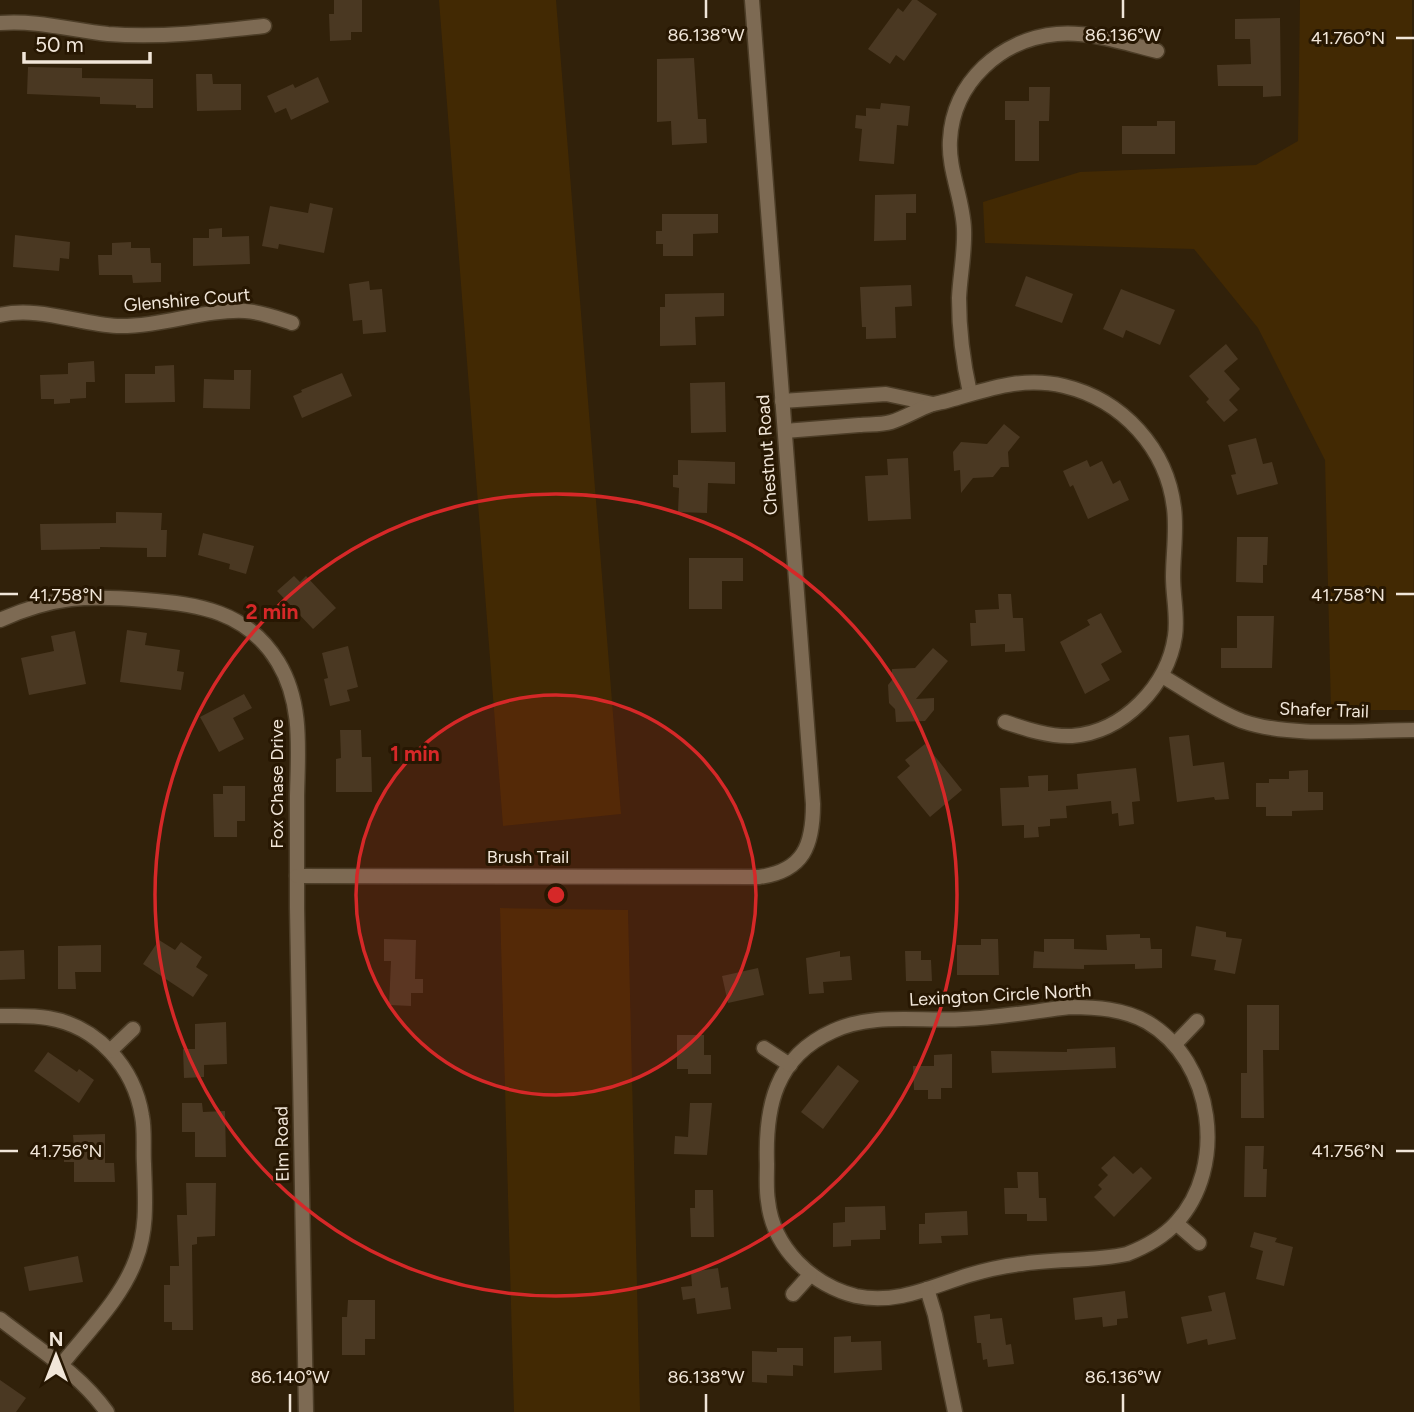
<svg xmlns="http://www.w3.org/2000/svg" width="1414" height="1412" font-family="Figtree,sans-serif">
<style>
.green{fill:#422903}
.building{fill:#4a3822}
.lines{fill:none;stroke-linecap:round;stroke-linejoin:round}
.street-casing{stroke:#4c3d27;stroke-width:17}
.street{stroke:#7d6a53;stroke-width:14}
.ticks{fill:none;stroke:#f1e6d9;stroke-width:2.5}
.ring{fill:none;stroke:#d62828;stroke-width:3.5}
.labels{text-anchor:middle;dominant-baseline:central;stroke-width:6;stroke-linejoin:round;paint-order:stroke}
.street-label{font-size:18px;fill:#f1e6d9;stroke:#271702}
.ticks-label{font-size:18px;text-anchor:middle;fill:#f1e6d9;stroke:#271702;stroke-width:6;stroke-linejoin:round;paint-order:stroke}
.centre{fill:#d62828;stroke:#271702;stroke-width:3.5}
.ring-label{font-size:21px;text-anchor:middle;font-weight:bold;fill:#d62828;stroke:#271702;stroke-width:6;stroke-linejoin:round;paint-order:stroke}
</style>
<rect width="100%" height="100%" fill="#31210a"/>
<g class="green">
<polygon points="439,0 556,0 621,814 503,826"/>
<polygon points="1300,0 1412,0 1414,710 1331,710 1325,460 1258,328 1194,249 985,243 983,202 1080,172 1256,165 1298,141"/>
<polygon points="500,908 628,910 640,1412 514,1412"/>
</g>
<g class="building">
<polygon points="334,0 362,0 362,32 351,32 351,40 330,41 329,14 334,14"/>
<polygon points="912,0 917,0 937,14 904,61 896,55 890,64 868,49 898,8 903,12"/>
<polygon points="1280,18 1281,96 1263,97 1263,86 1218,86 1217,65 1251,64 1250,39 1235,39 1235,19"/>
<polygon points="694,58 698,119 706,119 707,143 672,145 671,121 657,122 657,59"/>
<polygon points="28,67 82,68 82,78 153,79 153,108 136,108 136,105 100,104 100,97 27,94"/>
<polygon points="196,74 212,74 213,84 241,84 241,110 197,111"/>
<polygon points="318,77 329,102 291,120 286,108 275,113 267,96 293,84 295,88"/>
<polygon points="1029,87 1050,87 1049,121 1039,121 1039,161 1015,161 1015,120 1005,120 1005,101 1029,101"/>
<polygon points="881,103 910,106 908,126 897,125 894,164 859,161 862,129 855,128 856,115 866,116 866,108 880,109"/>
<polygon points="1157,121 1175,121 1175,154 1122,154 1122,126 1157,126"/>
<polygon points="916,194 916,213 906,213 906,240 874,241 875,195"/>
<polygon points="310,203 333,208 324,253 279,244 278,249 262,246 270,206 308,213"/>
<polygon points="662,214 718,214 718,233 693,234 693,256 663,256 663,244 656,244 656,231 662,231"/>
<polygon points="222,228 222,237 249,236 250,264 193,266 193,238 209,238 209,229"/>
<polygon points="15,235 70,242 69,259 60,258 59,271 13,267"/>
<polygon points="131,242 131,248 150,248 151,263 161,263 161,282 133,283 132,275 99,275 98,255 112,255 112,243"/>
<polygon points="1026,276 1073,294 1062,323 1015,306"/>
<polygon points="369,281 370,290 382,289 386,332 363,334 362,320 353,321 349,284"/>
<polygon points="911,285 912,306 895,307 896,338 866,339 866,327 862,327 860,287"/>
<polygon points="1121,289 1175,310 1160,345 1126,330 1123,338 1103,329"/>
<polygon points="724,293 724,316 695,317 696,345 660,346 660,307 665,307 665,294"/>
<polygon points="1226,344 1238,359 1224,371 1240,389 1229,400 1238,410 1224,422 1206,402 1209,399 1189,376"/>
<polygon points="94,361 95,382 86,382 86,398 70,399 70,403 54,404 54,399 41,399 40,375 68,374 68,363"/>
<polygon points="174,365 175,402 125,403 125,374 155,374 155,366"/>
<polygon points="234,370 251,370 250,409 203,408 204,379 234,380"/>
<polygon points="342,373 352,396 302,418 293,396 302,392 301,390"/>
<polygon points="725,382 726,432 691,433 690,383"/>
<polygon points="1004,424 1020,437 1008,452 1009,467 1001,467 993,477 973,478 961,493 960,470 954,471 953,452 961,442 987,444"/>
<polygon points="1256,438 1263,464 1272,462 1278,484 1237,495 1231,475 1236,474 1228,445"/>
<polygon points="908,458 911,519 868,521 865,476 888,475 887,459"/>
<polygon points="678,460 735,462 735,484 708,483 707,513 678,512 679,488 673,487 673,475 678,475"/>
<polygon points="1087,460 1090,467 1102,461 1113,484 1120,480 1129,500 1088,519 1073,485 1070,487 1063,471"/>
<polygon points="116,512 162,513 161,530 167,530 166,557 147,557 147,548 100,547 100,549 41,550 40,524 116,523"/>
<polygon points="203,533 254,546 246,574 229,569 230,564 198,555"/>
<polygon points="1237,537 1268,537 1267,565 1263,565 1263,583 1236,582"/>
<polygon points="689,558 743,558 743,581 722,581 722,609 689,609"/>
<polygon points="294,576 300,582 306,576 336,608 313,629 277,591"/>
<polygon points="998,594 1011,594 1013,618 1023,618 1025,651 1005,652 1005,644 971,646 970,623 976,623 975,610 999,609"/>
<polygon points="1101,613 1122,652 1101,664 1110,680 1085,694 1060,642 1090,625 1087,620"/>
<polygon points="1237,616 1274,616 1272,668 1221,668 1221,648 1237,648"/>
<polygon points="127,630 147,633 145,645 180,650 177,671 184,672 181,690 120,682"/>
<polygon points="75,631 86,684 29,695 21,658 54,651 51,636"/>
<polygon points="348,646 358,687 347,690 350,701 330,706 324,679 328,678 322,653"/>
<polygon points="933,648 948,661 916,699 934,698 934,710 925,721 896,722 895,709 889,703 888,685 892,680 892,669 915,668"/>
<polygon points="244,694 252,708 233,718 244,739 219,752 200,717"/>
<polygon points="340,730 361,730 362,757 371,757 372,792 336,792 336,759 341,758"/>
<polygon points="1189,735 1193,766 1224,762 1229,799 1215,800 1214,797 1177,802 1169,737"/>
<polygon points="925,744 962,790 930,817 897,777 910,766 905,760"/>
<polygon points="1136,768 1140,801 1132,802 1134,824 1119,826 1118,813 1112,814 1111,801 1066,806 1067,818 1050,819 1050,826 1038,827 1039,837 1024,838 1024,825 1002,826 1000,788 1029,787 1028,776 1048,775 1048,791 1078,789 1077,774"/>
<polygon points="1308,770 1308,792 1323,792 1323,810 1292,811 1292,816 1266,816 1266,807 1256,807 1256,783 1269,783 1269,779 1289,779 1289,771"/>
<polygon points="223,786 245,786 245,821 237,821 237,837 214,837 213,794 223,794"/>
<polygon points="1196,926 1226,932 1226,937 1242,939 1235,974 1214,970 1216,960 1191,956"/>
<polygon points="1140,934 1140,938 1150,938 1151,949 1162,949 1162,968 1135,969 1135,964 1084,965 1084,969 1033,968 1034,951 1044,952 1044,939 1074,939 1074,949 1107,950 1106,935"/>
<polygon points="384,939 416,940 415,979 423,979 423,993 411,993 411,1006 389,1005 391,961 384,961"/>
<polygon points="981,939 998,939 999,975 957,975 957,945 981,945"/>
<polygon points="159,940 175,950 181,942 202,957 196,967 208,975 193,997 143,964"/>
<polygon points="101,945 101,972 75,972 76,989 58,989 58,946"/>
<polygon points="24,950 25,979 0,980 0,951"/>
<polygon points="840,951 840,957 850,956 852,980 823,982 824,993 809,994 806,958"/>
<polygon points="905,951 921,951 921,960 931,960 932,981 906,981"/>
<polygon points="758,968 764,995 728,1003 722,976"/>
<polygon points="1247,1005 1279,1005 1279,1050 1263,1050 1264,1118 1241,1118 1241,1073 1247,1073"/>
<polygon points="226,1022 227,1064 204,1065 204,1077 184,1078 183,1049 195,1049 195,1024"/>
<polygon points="677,1035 704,1035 704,1055 711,1055 711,1074 688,1074 688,1069 677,1069"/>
<polygon points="1115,1047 1116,1068 992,1073 991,1051 1067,1052 1067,1049"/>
<polygon points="48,1052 77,1072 79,1069 94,1080 79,1103 34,1071"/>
<polygon points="952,1054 952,1088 941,1088 941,1099 928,1099 928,1090 914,1090 913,1066 934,1066 934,1055"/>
<polygon points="838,1065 859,1081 823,1129 801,1112"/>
<polygon points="182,1103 202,1103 203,1112 225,1111 226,1157 195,1157 195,1132 182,1132"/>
<polygon points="690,1103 712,1103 707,1155 674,1154 675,1136 688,1137"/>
<polygon points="105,1134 105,1163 114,1163 115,1182 74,1182 74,1162 64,1162 64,1148 74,1147 73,1135"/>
<polygon points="1245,1146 1264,1146 1263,1169 1267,1169 1266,1197 1244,1197"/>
<polygon points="1114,1156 1133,1174 1141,1167 1152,1178 1114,1217 1094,1197 1102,1189 1098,1185 1108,1175 1101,1168"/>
<polygon points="1017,1172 1038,1172 1039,1198 1046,1198 1047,1221 1027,1221 1027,1214 1005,1214 1004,1188 1018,1188"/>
<polygon points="186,1183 216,1183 215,1236 197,1237 197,1244 192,1245 193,1330 172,1330 172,1322 164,1322 164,1285 170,1285 170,1266 179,1266 177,1215 187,1215"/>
<polygon points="695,1190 713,1190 714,1237 691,1237 690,1208 695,1208"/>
<polygon points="885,1206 886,1230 880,1230 880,1239 851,1240 851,1246 833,1247 833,1223 845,1222 845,1207"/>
<polygon points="967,1211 968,1235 941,1236 942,1243 919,1244 919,1224 925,1224 925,1213"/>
<polygon points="1254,1232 1277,1238 1275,1242 1293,1247 1284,1286 1256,1279 1263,1251 1250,1247"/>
<polygon points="78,1256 83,1282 29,1291 24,1267"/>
<polygon points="718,1268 721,1288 728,1287 731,1309 697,1314 695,1298 683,1300 681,1287 692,1286 691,1272"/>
<polygon points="1125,1291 1128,1318 1117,1319 1117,1325 1103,1327 1102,1317 1075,1320 1073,1298"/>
<polygon points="1225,1292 1236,1339 1208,1345 1207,1339 1187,1344 1181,1317 1212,1311 1208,1296"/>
<polygon points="348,1300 375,1300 375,1339 365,1339 365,1355 342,1355 342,1317 347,1317"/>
<polygon points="990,1314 990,1319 1002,1318 1006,1345 1011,1344 1014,1364 988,1367 987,1359 983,1360 981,1343 977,1343 974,1316"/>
<polygon points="851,1336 851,1342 881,1341 882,1370 834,1373 834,1337"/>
<polygon points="777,1348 803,1348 803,1366 793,1365 793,1376 767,1375 767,1383 752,1382 752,1351 777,1352"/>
<polygon points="0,1380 26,1398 16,1412 0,1412"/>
</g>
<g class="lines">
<defs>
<g id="street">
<path d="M0,23C37,20 71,30 108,34C160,38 212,32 264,26"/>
<path d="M0,315C38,306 79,324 117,326C161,327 205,309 245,311C262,312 277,318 292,323"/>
<path d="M970,393C963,362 959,330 959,298C960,275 965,253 964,229C963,199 948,170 950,140C953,82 1001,39 1057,34C1090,31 1125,43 1157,51"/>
<polyline points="782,401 886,394 933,404"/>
<path d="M785,431C810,429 834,427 859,425C869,424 881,425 891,422C904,418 917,410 930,405C936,403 944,402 950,400C989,389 1023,376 1064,386C1123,400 1167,449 1174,508C1177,531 1173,554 1173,577C1173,597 1178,616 1175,636C1168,685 1124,732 1072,736C1050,737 1026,729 1005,722"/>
<path d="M0,620C54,596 87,595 145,600C198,604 247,611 278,662C303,703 298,750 297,796C297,833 297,871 297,908C300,1076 303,1244 306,1412"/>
<path d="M1162,676C1188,691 1214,710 1242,721C1290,738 1363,730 1414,730"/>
<path d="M297,876L759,877C804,871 813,845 813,804L752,0"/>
<path d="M1070,1007C1096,1007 1124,1009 1147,1022C1214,1061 1228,1167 1176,1223C1162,1238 1145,1247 1127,1254C1092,1262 1056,1258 1021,1264C1004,1266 986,1270 969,1275C933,1286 896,1305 856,1296C812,1285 773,1248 768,1201C766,1189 767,1176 767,1164C765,1107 775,1057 833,1031C873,1012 921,1022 964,1019C999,1018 1035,1011 1070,1007Z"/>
<path d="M0,1016C16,1016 32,1015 48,1018C97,1026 134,1067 142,1116C145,1131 143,1148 144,1164C145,1197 148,1228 136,1259C122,1298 88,1331 62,1364"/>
<polyline points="1175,1044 1197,1021"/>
<polyline points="764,1048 790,1065"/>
<polyline points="110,1051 133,1029"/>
<polyline points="1176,1223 1199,1243"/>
<polyline points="927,1289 935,1315 955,1412"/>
<polyline points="793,1294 810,1275"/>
<path d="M0,1319C38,1349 78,1372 107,1412"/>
</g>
</defs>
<use href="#street" class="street-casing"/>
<use href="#street" class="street"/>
</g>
<path class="ticks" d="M706,0V18M1123,0V18M1396,38H1414M0,594H18M1396,594H1414M0,1151H18M1396,1151H1414M290,1394V1412M706,1394V1412M1123,1394V1412"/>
<circle cx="556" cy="895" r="200" fill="#d62828" fill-opacity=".12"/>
<g class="ring">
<circle cx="556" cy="895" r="200"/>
<circle cx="556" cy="895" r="401"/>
</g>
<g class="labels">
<g class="street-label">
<text transform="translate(187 300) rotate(-5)">Glenshire Court</text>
<text transform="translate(767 455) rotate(-94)">Chestnut Road</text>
<text transform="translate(1324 710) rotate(2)">Shafer Trail</text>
<text transform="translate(277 784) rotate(-90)">Fox Chase Drive</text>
<text x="528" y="857">Brush Trail</text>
<text transform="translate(1000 995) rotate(-3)">Lexington Circle North</text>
<text transform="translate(282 1144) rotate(-91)">Elm Road</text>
</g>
</g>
<g class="ticks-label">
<text x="706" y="41">86.138°W</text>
<text x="1123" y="41">86.136°W</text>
<text x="1348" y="44">41.760°N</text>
<text x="66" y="601">41.758°N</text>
<text x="1348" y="601">41.758°N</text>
<text x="66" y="1157">41.756°N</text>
<text x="1348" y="1157">41.756°N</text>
<text x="290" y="1383">86.140°W</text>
<text x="706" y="1383">86.138°W</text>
<text x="1123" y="1383">86.136°W</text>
</g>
<circle cx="556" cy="895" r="10" class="centre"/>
<g class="ring-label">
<text x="272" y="619">2 min</text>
<text x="415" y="761">1 min</text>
</g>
<g transform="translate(56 1356)" stroke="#271702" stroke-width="5" paint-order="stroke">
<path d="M0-5L12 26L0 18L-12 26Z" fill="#f1e6d9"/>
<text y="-10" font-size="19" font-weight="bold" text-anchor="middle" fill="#f1e6d9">N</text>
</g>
<path d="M24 52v10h126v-10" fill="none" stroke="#f1e6d9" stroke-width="3.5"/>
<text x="35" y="52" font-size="21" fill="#f1e6d9" stroke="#271702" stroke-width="5" paint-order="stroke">50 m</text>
</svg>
